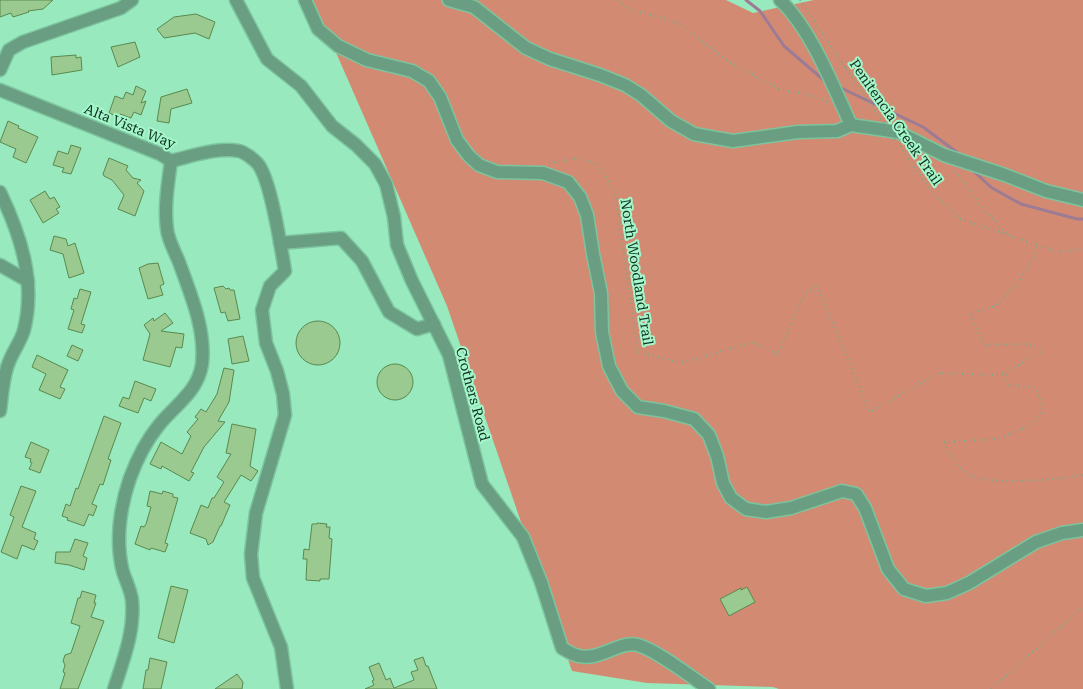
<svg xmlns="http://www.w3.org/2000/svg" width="1083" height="689" font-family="'Roboto Serif',serif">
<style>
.forest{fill:#d28b72}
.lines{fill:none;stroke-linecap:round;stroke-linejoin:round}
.stream{stroke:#9d7b94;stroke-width:3}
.building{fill:#9aca90;stroke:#59894f}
.minor-casing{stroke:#7cc49e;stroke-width:15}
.path{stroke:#6cae8c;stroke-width:2;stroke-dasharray:1 4;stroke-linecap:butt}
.minor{stroke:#6a9e82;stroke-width:12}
.path-bridge{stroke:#6cae8c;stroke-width:2;stroke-dasharray:1 4;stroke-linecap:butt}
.labels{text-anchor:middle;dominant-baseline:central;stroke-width:4;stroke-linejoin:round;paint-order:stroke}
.street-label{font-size:14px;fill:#0d3020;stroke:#a5f6ca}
</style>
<rect width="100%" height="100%" fill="#98e9be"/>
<polygon class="forest" points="313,0 726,0 753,13 814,0 1083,0 1083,689 779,689 773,687 647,683 572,671 447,306"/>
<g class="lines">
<g class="stream">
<polyline points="746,0 760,11 784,46 826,82"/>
<polyline points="839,87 923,127 962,156"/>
<polyline points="970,168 992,188 1021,204 1077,219 1083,219"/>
</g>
</g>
<g class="building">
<polygon points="0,0 53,0 43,9 28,11 29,12 13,17 11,13 0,17"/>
<polygon points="196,14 215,22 209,39 195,33 164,38 157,29 174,17"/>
<polygon points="135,42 140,57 118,67 111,47"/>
<polygon points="76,55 76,58 81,57 82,70 52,75 51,57"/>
<polygon points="136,86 146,91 141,103 146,101 141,115 134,112 131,118 120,114 119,117 109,113 115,96 123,99 126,92 133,95"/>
<polygon points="187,89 192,103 171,109 169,123 157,121 161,97"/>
<polygon points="8,121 19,126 18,128 38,137 26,163 13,157 16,149 0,142"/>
<polygon points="71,145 81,148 71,174 62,172 64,168 53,165 58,151 68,154"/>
<polygon points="109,158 128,166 126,170 133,178 141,180 137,183 144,191 135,216 118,209 124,195 112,180 104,176 103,174"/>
<polygon points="45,191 50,199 54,197 60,207 56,209 59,213 43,223 30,200"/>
<polygon points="54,236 66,239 68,246 75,243 84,273 69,278 63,254 50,250"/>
<polygon points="158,263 164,284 160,286 163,295 148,299 139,268 148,264"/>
<polygon points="223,286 226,289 229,288 230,290 234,290 240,319 228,321 225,312 221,313 214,288"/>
<polygon points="80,289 91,292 81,324 85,325 82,333 68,329 74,310 71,309 74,298 77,299"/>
<polygon points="165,313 173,323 161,331 184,334 182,348 176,347 170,367 143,360 150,334 144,325 153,318 154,321"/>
<circle cx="318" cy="343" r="22"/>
<polygon points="243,336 249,361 232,364 228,339"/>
<polygon points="72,345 83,350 78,361 67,356"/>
<polygon points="37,355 68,370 60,387 65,389 60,399 39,390 46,374 32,367"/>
<circle cx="395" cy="382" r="18"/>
<polygon points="224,368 234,370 229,402 218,421 225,422 204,447 191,472 194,473 189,481 162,466 161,469 150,464 161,442 182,454 191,436 187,432 198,419 195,417 201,409 206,412 217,394"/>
<polygon points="135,381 156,389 151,401 144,398 138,413 119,406 123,397 129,399"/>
<polygon points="104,416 121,423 108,459 111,460 103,485 100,484 92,504 97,506 93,516 89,514 84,526 67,520 68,518 62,516 66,504 70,506 76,488 78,489"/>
<polygon points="232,424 256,429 250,466 258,471 251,481 241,475 224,502 230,505 221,526 220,526 213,542 208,545 206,539 190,533 201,505 208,508 212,498 214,498 224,482 217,477 231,454 226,453"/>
<polygon points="31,442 49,450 40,473 29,469 32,463 30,462 31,459 25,457"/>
<polygon points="21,486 36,491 22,527 36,533 34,539 38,541 34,550 22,545 17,559 1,552 14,517 10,515"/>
<polygon points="150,491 162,494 163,491 173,494 173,497 178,498 165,543 168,544 165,552 151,548 150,550 135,544 141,526 144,527 146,524 151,507 147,506"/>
<polygon points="317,523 327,524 326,527 330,527 329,538 332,539 329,579 320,579 320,581 306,580 307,559 303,559 304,549 309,550 312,524 317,524"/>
<polygon points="75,539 88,543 83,556 87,558 84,570 69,565 55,563 56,552 70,552"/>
<polygon points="171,586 188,590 174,643 158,638"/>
<polygon points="747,587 755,602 729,616 720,599 741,588 741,590"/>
<polygon points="82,591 96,595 94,603 96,603 91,617 104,621 78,689 60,689 65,673 63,672 65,665 63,661 65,655 71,653 80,626 71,623 78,598 80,598"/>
<polygon points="423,657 426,666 428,666 437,689 365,689 374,685 372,681 374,680 369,667 379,663 386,680 390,678 394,688 414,680 411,672 418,670 414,660"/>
<polygon points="150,658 167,662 161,689 143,689 146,670 148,670"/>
<polygon points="237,674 243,682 242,689 215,689"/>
</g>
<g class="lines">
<defs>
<g id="minor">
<path d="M236,0L267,59L301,86L332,126L356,145L375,164L386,184L394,217L397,245L412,281L449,355L482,484L523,537L541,582L562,648C567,651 573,655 579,656C600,661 620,640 638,645C658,651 691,677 709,689"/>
<polyline points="305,0 318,29 338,46 367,60 412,71 429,81 440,97 457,140 469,156 479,165 497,172 543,173 568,182 580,197 587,215 593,254 601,293 602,332 609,366 622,391 638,407 664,411 694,419 709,435 717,456 723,483 731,498 746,509 766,512 791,508 842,491 856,494 865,508 888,569 904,589 926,596 947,593 969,583 1036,542 1062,533 1083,530"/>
<polyline points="449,0 474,7 526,48 550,59 600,75 625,85 641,95 671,121 694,134 733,141 798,132 837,131 851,125"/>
<path d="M780,0C811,29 833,86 851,125"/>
<polyline points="0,70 9,50 23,42 121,8 132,0"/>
<path d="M0,90L160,154L171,161C192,156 218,147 239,151C244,152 254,159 258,164C271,180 281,248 285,271L270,286L262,310L266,343L277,371L283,394L285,415L256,513L251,554L253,578L281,647L287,689"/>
<polyline points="851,125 898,132 944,155 1005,175 1046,191 1083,200"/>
<path d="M0,192C21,236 36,282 24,330C21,341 13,351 9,362C3,376 2,396 0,411"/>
<polyline points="280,243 341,238 362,261 389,312 417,329 434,324"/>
<polyline points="0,265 28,281"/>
<path d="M114,689C123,661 135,631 132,600C131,591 126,581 123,572C115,542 120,507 130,478C137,459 146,441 159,425C175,405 198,392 202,364C206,329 190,293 179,262C175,252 168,240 167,229C164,207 168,184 171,161"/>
</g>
</defs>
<use href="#minor" class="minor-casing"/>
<g class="path">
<polyline points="619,0 629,9 663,18 683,25 724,59 781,90 811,95 828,102"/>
<polyline points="800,0 846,69"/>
<polyline points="900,146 930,190 960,219 1058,252 1083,249"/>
<path d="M549,163L579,158L599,165L615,192L638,352L681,363L753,342L778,355L802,299L816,284L870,412L939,373L996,375L1005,373L1009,385L1036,388L1044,408L1032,425L997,439L945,442C950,454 956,467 967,474C990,487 1057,479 1083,475"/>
<polyline points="955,171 983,209 1010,236"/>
<polyline points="1005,373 1042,351 1028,344 985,345 970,313 996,306 1018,282 1034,258 1036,246"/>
<polyline points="991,689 1083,607"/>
</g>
<use href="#minor" class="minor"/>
<polyline class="path-bridge" points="846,69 897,142"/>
</g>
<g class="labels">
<g class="street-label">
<text transform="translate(896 122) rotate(55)">Penitencia Creek Trail</text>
<text transform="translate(130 126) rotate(22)">Alta Vista Way</text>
<text transform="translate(637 272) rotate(81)">North Woodland Trail</text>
<text transform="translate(473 394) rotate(75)">Crothers Road</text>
</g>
</g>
</svg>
